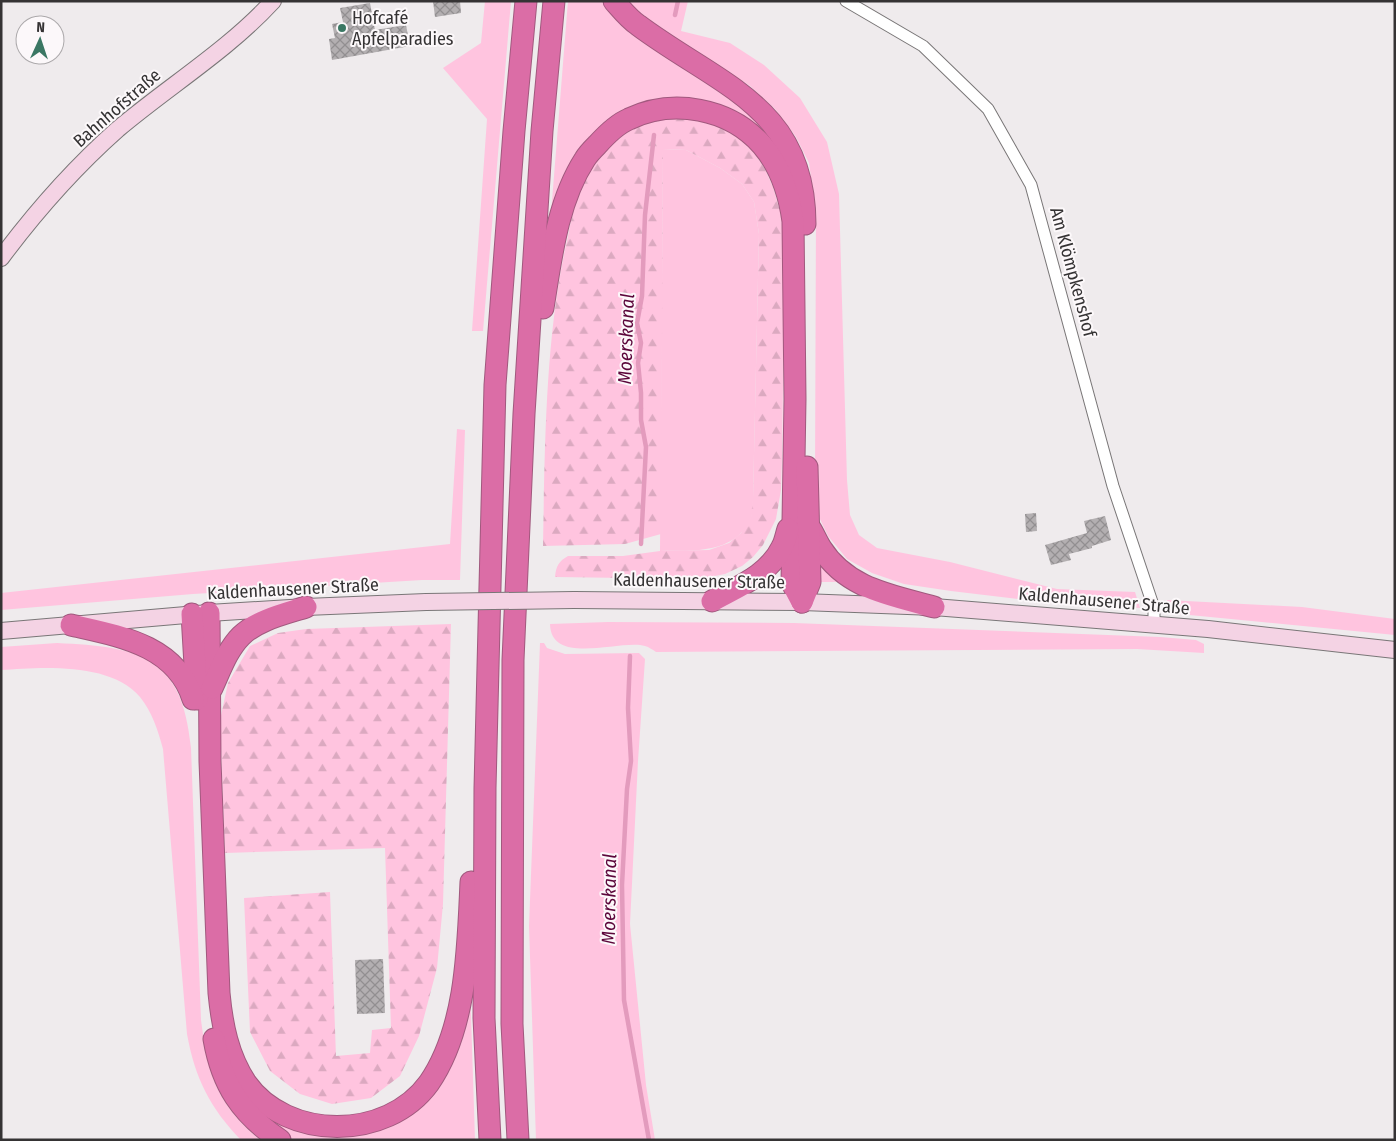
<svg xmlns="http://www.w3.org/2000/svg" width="1396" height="1141" font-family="'Fira Sans Condensed',sans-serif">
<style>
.green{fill:#ffc4df}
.forest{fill:url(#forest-firs)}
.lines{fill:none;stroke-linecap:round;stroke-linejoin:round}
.stream{stroke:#e39bbd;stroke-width:4.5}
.building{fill:url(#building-cross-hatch)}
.street-casing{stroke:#797677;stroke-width:13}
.secondary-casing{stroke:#797677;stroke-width:18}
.highway-casing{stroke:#a1597e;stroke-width:23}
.street{stroke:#fff;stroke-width:11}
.secondary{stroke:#f4d3e4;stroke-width:16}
.highway{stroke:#db6da6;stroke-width:21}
.secondary-bridge-casing{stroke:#797677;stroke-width:18;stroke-linecap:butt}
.secondary-bridge{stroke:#f4d3e4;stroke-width:16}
.poi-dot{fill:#3a7763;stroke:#fcf8fa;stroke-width:2}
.labels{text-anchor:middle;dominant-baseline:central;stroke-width:4;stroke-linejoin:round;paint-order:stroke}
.poi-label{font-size:18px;fill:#353334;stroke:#fcf8fa;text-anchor:start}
.street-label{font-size:18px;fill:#353334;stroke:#fcf8fa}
.water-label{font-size:19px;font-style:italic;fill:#5c063b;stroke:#fcf8fa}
</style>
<defs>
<pattern id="forest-firs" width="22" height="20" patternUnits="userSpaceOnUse" patternTransform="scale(1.25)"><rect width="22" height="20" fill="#ffc4df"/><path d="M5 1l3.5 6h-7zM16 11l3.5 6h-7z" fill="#dba9c0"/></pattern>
<pattern id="building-cross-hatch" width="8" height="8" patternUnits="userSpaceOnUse" patternTransform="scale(1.25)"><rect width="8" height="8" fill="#b3afb1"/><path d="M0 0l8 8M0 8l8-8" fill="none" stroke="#928f91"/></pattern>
</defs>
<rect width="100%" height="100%" fill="#efebed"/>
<g class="green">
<polygon points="485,1 511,1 483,331 472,331 487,119 443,68 481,43"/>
<polygon points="568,1 606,1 763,121 772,147 617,119 550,226"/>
<polygon points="628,1 688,1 681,31 730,43 764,65 800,98 827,142 839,194 847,480 850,515 859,535 877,548 950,562 1057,589 1135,592 1140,608 1053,603 951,591 904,584 872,573 847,559 828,536 818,515 815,480 816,212 809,163 796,137 775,109 750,86 642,16"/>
<path d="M663,149L686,150L720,168L742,184L754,202L759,234L753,498C753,504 753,512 751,518C734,555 694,550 660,551Z"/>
<polygon points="457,429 465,430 460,580 422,580 193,594 1,610 1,593 450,544"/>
<polygon points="816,558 841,582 818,582"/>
<polygon points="1167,600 1302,607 1395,619 1395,635 1169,613"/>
<path d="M608,622L794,623L1160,637L1196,640L1204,644V653L1137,649L656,652C653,650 649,647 645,646C621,639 551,667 550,624Z"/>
<path d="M57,643C140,647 182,655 191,748L201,1020C208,1074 217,1104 260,1140H241C210,1108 195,1078 187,1034L163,749C158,730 152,712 140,697C111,662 42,667 1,670V647Z"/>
<polygon points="540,643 544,643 547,648 565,654 639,653 645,659 638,761 630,924 646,1085 655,1140 536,1140 529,926"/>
<polygon points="470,984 475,1140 288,1140 267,1125 219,1026 280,1122 409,1112"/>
</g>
<g class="forest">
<path d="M680,117L705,121L723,127L742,139L755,154L765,169L773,187L783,221L784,311L782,460L781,490L776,519L763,545L753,557L742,566L725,574L699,579L555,577C556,566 559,561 568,556H623L660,551L709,550L729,543L741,533L751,517L753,498L759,234L754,202L742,184L720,168L686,150L663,149L661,534L625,544L543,546C545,445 545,334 568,236C573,211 578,185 594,165C609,145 629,127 654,120C662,118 672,118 680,117Z"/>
<polygon points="451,624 443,904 437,968 419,1036 400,1076 371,1098 332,1104 300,1094 270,1071 250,1032 244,898 330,892 336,1056 370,1053 372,1030 391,1028 385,848 225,853 220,720 228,683 250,646 278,633 306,629"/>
</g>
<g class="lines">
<g class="stream">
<polyline points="675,15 678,1"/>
<polyline points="641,544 646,447 641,420 641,393 638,363 641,343 637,323 642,296 645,215 654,135"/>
<polyline points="630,656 628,708 631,761 627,789 622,885 624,1000 649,1140"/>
</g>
</g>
<g class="building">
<polygon points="433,1 460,1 461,13 435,17"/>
<polygon points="370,3 375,30 406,25 410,46 332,60 329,39 335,38 332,24 343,22 340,8"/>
<polygon points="1036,513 1037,531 1026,532 1025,514"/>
<polygon points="1105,516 1111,540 1092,546 1092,548 1069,554 1071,560 1051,565 1045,545 1087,533 1084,521"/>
<polygon points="383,959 385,1013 357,1014 355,960"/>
</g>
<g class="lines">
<defs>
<polyline id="street" points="846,1 923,46 988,109 1031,185 1113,486 1154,608 1154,624"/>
<g id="secondary">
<path d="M1,258C36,211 74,168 118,129C169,86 228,50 273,1"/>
<polyline points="574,600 802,602 934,607 1208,629 1395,650"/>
<polyline points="1,631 209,613 306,607 426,602"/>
</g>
<g id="highway">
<path d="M614,1C621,9 629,19 638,25C718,85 805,106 805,224"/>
<path d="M543,308C551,259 557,202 585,159C588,154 593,149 597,145C606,135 617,124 629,119C673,98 729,108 762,145C781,167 789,193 793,221L795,399L792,583L802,602"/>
<path d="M810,528C814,534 817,542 821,548C847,589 891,595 934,607"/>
<path d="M712,601C737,587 769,575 782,547C785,542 786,535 788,529"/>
<polyline points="802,602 810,582 807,467"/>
<path d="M209,613L210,761L219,993C222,1025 228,1056 246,1083C287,1141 387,1141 429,1083C467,1028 468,947 471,882"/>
<polyline points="192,614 197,699"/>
<path d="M71,625C119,636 176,645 193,699"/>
<path d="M212,688C220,671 227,650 241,636C257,620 284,614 306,607"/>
<path d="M214,1039C222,1085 241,1114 280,1140"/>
<polyline points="490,1140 484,1018 485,788 495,385 514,131 526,1"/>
<polyline points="518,1140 512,1024 513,660 524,414 542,131 554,1"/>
</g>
</defs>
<use href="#street" class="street-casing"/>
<use href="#secondary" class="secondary-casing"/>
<use href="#highway" class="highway-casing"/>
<use href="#street" class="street"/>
<use href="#secondary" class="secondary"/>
<use href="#highway" class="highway"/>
<defs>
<polyline id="secondary-bridge" points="426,602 574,600"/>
</defs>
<use href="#secondary-bridge" class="secondary-bridge-casing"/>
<use href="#secondary-bridge" class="secondary-bridge"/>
</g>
<circle class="poi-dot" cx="342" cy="28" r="5"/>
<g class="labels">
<g class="poi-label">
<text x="352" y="18">Hofcafé<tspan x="352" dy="21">Apfelparadies</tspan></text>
</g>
<g class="street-label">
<text transform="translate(117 108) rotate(-41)">Bahnhofstraße</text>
<text transform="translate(1073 272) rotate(75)">Am Klömpkenshof</text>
<text transform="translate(699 581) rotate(1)">Kaldenhausener Straße</text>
<text transform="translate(293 589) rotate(-3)">Kaldenhausener Straße</text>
<text transform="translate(1104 601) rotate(5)">Kaldenhausener Straße</text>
</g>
<g class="water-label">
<text transform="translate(626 339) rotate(-88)">Moerskanal</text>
<text transform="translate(609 899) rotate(-89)">Moerskanal</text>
</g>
</g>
<rect width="1396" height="1141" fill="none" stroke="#353334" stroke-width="5"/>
<g transform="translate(40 40) rotate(3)"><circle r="24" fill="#fcf8fa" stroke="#aca9ab"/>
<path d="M0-4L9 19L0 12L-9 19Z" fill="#3a7763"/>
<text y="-8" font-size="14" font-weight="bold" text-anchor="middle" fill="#353334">N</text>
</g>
</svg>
